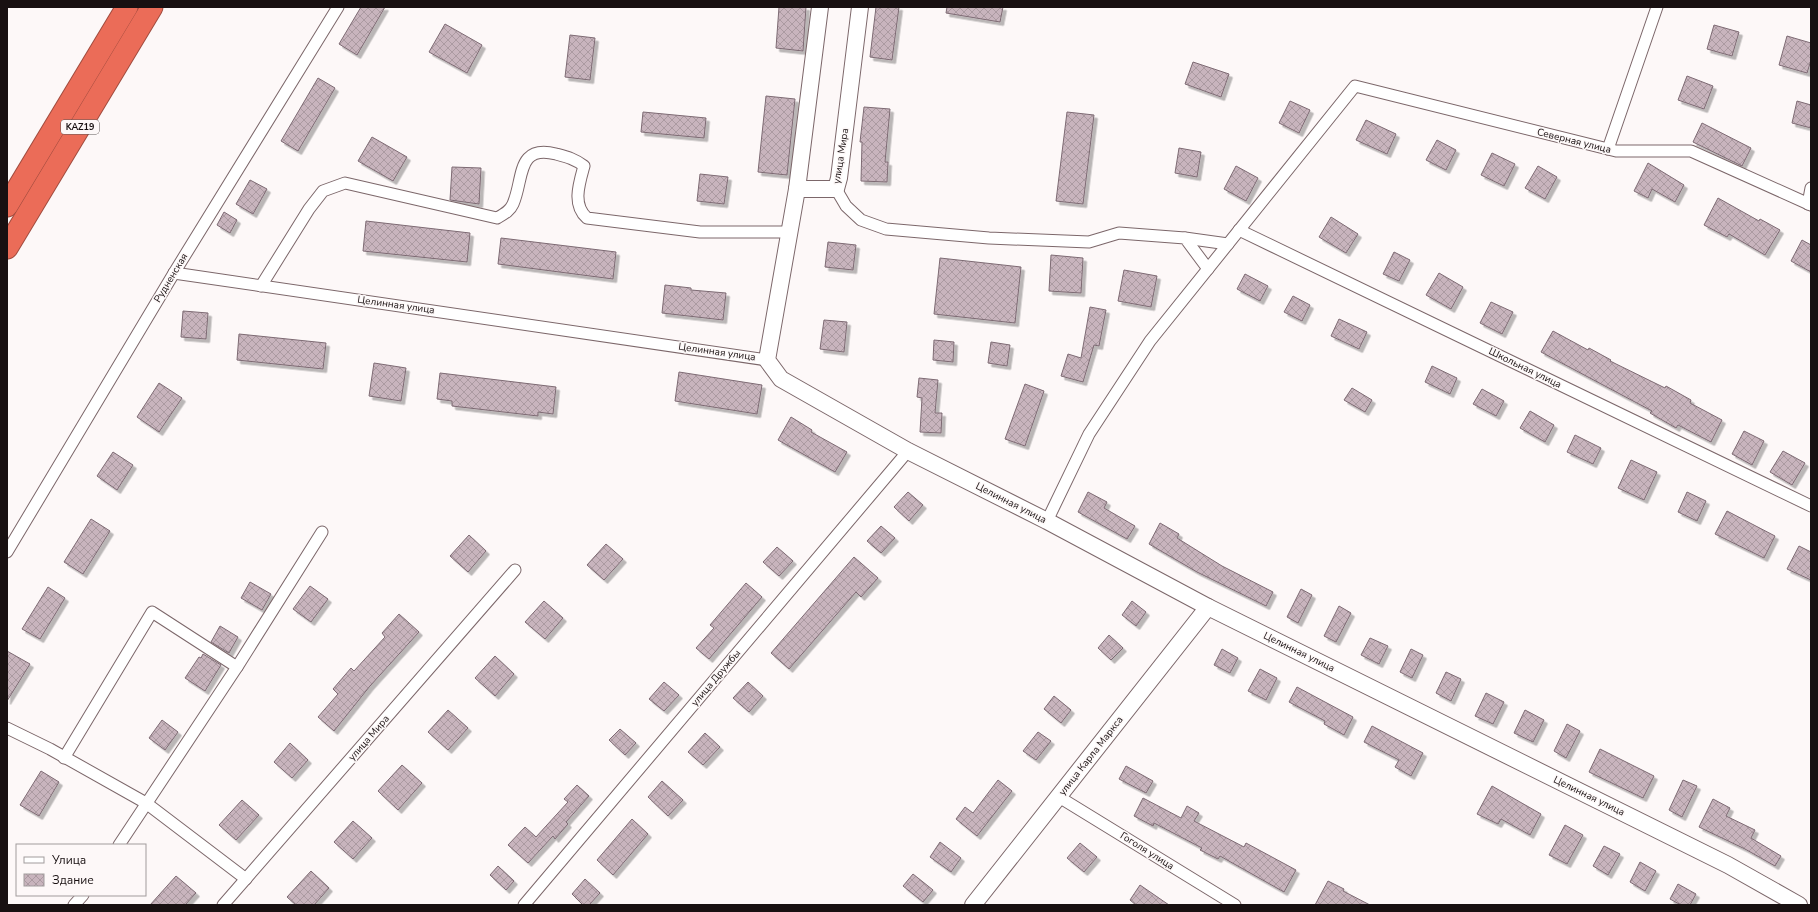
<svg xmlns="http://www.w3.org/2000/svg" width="1818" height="912" font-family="'Nunito Sans',sans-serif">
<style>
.building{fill:url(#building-cross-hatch);stroke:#7d6a73;filter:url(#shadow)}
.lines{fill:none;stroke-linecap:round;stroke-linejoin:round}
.street-casing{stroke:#7c676a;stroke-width:13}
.secondary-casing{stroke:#7c676a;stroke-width:18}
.highway-casing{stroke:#a14c3f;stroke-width:23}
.street{stroke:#fff;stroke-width:11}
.secondary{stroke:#fff;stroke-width:16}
.highway{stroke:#eb6c58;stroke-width:21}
.labels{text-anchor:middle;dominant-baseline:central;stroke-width:3;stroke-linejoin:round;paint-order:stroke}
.shield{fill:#fdf8f8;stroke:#5d5656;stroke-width:1}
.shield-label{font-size:9px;font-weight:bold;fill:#181011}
.street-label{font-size:10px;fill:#181011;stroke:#fdf8f8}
</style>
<defs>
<pattern id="building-cross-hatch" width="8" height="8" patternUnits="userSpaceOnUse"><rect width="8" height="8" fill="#c8b4bd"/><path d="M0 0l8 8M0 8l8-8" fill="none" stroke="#ab9aa1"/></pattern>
<filter id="shadow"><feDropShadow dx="3.5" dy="3.5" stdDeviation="0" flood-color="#0004"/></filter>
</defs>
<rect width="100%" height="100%" fill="#fdf8f8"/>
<g class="building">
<polygon points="361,7 385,7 357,55 339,44"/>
<polygon points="779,7 806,7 803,51 776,48"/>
<polygon points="876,7 899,7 892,60 870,57"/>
<polygon points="947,7 1003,7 1000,22 946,13"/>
<polygon points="445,24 482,45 467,73 429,52"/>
<polygon points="1714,25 1739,32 1732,56 1707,49"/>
<polygon points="570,35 595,38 590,80 565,77"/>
<polygon points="1787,36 1811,43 1811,60 1807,73 1779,65"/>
<polygon points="1193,62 1229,74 1221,97 1185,84"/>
<polygon points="1687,76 1713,86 1704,109 1678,100"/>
<polygon points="318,78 335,88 298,151 281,141"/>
<polygon points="766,96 795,99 787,175 758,172"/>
<polygon points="1290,101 1310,110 1299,133 1279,123"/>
<polygon points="1797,101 1811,105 1811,128 1792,123"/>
<polygon points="864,107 890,109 885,162 888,162 887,182 861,181 862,142 860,142"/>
<polygon points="643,112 706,118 704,138 641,132"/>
<polygon points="1067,112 1094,115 1083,204 1056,201"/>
<polygon points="1366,120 1396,134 1387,154 1356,140"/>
<polygon points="1702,123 1751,148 1742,166 1693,142"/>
<polygon points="372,137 407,157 393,181 358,161"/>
<polygon points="1437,140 1456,150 1446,170 1426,160"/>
<polygon points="1179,148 1201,152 1197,177 1175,173"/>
<polygon points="1492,153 1515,164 1504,186 1481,175"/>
<polygon points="1648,163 1684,185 1675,202 1652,189 1648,198 1634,191"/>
<polygon points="1236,166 1258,178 1246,201 1224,189"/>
<polygon points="1538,166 1557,177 1545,199 1525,188"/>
<polygon points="452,167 481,168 479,204 450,200"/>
<polygon points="700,174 728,177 724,204 697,201"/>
<polygon points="250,180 267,189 253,214 236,204"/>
<polygon points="1718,198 1759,221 1760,219 1780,230 1765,255 1729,234 1727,237 1704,225"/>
<polygon points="224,212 237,220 230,233 217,225"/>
<polygon points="1331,217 1358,234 1346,253 1319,237"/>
<polygon points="366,221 470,233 467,262 363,251"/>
<polygon points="501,238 616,252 613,279 498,264"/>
<polygon points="1802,240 1811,245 1811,272 1791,261"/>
<polygon points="828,242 856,245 853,270 825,267"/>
<polygon points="1394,252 1410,260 1399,281 1383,274"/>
<polygon points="1051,255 1083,258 1081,293 1049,291"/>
<polygon points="940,258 1021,267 1015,323 934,314"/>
<polygon points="1124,270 1157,276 1151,307 1118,301"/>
<polygon points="1439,273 1463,287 1451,309 1426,295"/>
<polygon points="1245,274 1268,286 1260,301 1237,289"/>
<polygon points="665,285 691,288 691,290 726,293 723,320 662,313"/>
<polygon points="1293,296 1310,305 1302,321 1284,312"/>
<polygon points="1491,302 1513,312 1502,334 1480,323"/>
<polygon points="1090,307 1106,310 1099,346 1094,345 1083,382 1061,376 1068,354 1081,358"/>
<polygon points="183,311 208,313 206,339 181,337"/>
<polygon points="1339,319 1367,332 1359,349 1331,336"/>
<polygon points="824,320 847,322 844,352 820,349"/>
<polygon points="1553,331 1588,350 1589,348 1611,360 1610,361 1665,388 1666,386 1691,400 1690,403 1722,420 1711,442 1678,425 1676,428 1650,413 1652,411 1541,352"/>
<polygon points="239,334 326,343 323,369 237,360"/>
<polygon points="934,340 954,342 953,362 933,360"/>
<polygon points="991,342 1010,345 1007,366 988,363"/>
<polygon points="374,363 406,368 401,401 369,396"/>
<polygon points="1432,366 1457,378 1450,394 1425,382"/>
<polygon points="679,372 762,385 757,414 675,401"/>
<polygon points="440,373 556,387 553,414 538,412 538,416 452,406 452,401 437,399"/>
<polygon points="919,378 938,380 935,413 942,413 941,433 920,432 922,398 917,397"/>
<polygon points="159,383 182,398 159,432 137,417"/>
<polygon points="1025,384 1044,391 1025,446 1005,439"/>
<polygon points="1352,388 1372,400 1365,412 1344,400"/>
<polygon points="1482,389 1504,401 1496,416 1473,404"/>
<polygon points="1530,411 1554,425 1545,442 1520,428"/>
<polygon points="791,417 812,430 811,432 847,452 835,472 778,440"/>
<polygon points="1744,431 1764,441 1752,465 1732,454"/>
<polygon points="1575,435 1601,448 1593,464 1567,452"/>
<polygon points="1783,451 1805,463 1792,485 1770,472"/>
<polygon points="113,452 133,465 117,490 97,476"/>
<polygon points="1631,460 1657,472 1644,500 1618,488"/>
<polygon points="908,492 923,505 909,521 894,507"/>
<polygon points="1088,492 1107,502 1104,508 1135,526 1127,539 1078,512"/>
<polygon points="1687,492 1706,501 1697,521 1678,512"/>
<polygon points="1727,511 1775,536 1764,558 1715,534"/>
<polygon points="91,519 110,531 83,574 64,562"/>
<polygon points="1160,523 1179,534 1177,538 1222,566 1273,592 1266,606 1197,572 1149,544"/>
<polygon points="881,526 895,538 881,553 867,541"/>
<polygon points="469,535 486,551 468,572 450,556"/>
<polygon points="606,544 623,559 604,580 587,565"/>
<polygon points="1799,546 1811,552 1811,580 1787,569"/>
<polygon points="777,547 793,561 779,576 763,562"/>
<polygon points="854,557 878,578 861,597 856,592 789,669 771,653"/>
<polygon points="250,582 271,594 262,610 241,598"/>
<polygon points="746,583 762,597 709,659 696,648 714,628 710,625"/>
<polygon points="310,586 328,599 311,622 293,609"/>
<polygon points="48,587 65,598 40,639 22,629"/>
<polygon points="1301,589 1312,595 1298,623 1287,617"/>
<polygon points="544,601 563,618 545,639 525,622"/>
<polygon points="1132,601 1146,612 1136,626 1122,615"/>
<polygon points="1339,606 1351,613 1336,642 1324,636"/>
<polygon points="399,614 419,632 370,686 334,731 318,717 338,694 333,689 351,668 354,671 385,637 382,633"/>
<polygon points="220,626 238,637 229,653 211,642"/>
<polygon points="1109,635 1123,648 1111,660 1098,648"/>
<polygon points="1370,638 1388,646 1379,664 1361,655"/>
<polygon points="1222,649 1238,658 1230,673 1214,665"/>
<polygon points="1411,649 1423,655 1412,678 1400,672"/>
<polygon points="7,651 30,664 7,701"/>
<polygon points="203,654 221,665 205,691 185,678 199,657 201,658"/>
<polygon points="495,656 514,674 495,696 475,678"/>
<polygon points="1260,669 1277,678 1266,700 1248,691"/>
<polygon points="1446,672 1461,679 1451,701 1436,693"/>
<polygon points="664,682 679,695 664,711 649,699"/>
<polygon points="748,682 763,696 749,712 733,698"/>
<polygon points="1297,687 1353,717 1344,735 1324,724 1325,721 1289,702"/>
<polygon points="1486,693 1504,702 1493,724 1475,716"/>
<polygon points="1054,696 1071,710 1061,723 1044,709"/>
<polygon points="448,710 468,728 448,750 428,732"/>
<polygon points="1525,710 1544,720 1533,742 1514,733"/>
<polygon points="162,720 178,732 165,750 149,738"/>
<polygon points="1567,724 1580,731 1566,758 1554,751"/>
<polygon points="1372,726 1423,753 1411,776 1395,767 1399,760 1364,742"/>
<polygon points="620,729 636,743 625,755 609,740"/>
<polygon points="1038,732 1051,741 1036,760 1023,751"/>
<polygon points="705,733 720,747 703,765 688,752"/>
<polygon points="290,743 308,760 292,778 274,762"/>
<polygon points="1600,749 1654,776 1643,798 1589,772"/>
<polygon points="402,765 422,783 398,810 378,791"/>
<polygon points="1126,766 1153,781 1146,793 1119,779"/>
<polygon points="41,771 59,782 39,816 20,805"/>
<polygon points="998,780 1012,791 977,836 956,819 965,807 973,813"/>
<polygon points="1683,780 1697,786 1682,817 1669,810"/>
<polygon points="662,781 683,800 668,816 648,797"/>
<polygon points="577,785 589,796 566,822 568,824 555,839 553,836 528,863 508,845 525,827 536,837 568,802 564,799"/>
<polygon points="1492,786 1541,814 1530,835 1501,819 1498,824 1477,814"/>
<polygon points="1143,798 1181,818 1187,806 1199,813 1194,821 1244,847 1246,843 1296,870 1284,892 1220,856 1218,859 1200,850 1202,848 1154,823 1153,826 1134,816"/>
<polygon points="1713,799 1730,808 1726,816 1755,830 1751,838 1781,856 1775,866 1745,849 1699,827"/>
<polygon points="242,800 259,815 236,840 219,825"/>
<polygon points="632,819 648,834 613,875 597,860"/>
<polygon points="353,821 372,838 353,859 334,842"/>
<polygon points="1565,825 1583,835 1567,864 1549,855"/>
<polygon points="940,842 961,858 951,872 930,857"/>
<polygon points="1080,843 1097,857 1084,872 1067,858"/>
<polygon points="1604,846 1620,854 1608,875 1593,866"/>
<polygon points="1640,862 1656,871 1645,891 1630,882"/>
<polygon points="498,866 514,881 506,890 490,875"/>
<polygon points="311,871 329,888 314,905 296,905 287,897"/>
<polygon points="913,874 933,890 923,902 903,886"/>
<polygon points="176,876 196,893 185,905 150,905"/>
<polygon points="585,879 600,893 589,905 583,905 572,894"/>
<polygon points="1328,881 1344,889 1343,891 1370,905 1315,905"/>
<polygon points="1678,884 1696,894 1690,905 1681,905 1670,899"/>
<polygon points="1140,885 1169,905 1136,905 1130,900"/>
</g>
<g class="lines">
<defs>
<g id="street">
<polyline points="1608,149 1657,7"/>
<polyline points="836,189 846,206 861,220 886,229 989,238 1089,242 1119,233 1185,238 1208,269"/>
<polyline points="1808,204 1811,188"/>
<polyline points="1239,230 1811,506"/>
<polyline points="1185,238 1228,244"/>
<polyline points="174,273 767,360"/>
<path d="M261,286L309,209L323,191L345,183L497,218C504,214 510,211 513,204C524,179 516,144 556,154C567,157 575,159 584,166C579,184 572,205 587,218L700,232H789"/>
<polyline points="1047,521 1089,434 1150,341 1355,86 1616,151 1691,151 1811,205"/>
<polyline points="7,552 174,273 338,7"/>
<polyline points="7,728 50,749 146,803 246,879"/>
<polyline points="64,758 152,612 237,667"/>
<polyline points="1059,797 1235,905"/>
<polyline points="119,845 237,667 322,532"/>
<polyline points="74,905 83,895"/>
<polyline points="223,905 515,570"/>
<polyline points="524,905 908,451"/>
</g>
<g id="secondary">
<polyline points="820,7 797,189 767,360 781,379 908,451 1047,521 1208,607 1728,865 1799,905"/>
<polyline points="797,189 836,189 839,178 860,7"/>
<polyline points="973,905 1208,607"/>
</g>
<g id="highway">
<polyline points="7,206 127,7"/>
<polyline points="7,248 152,7"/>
</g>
</defs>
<use href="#street" class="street-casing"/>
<use href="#secondary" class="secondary-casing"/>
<use href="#highway" class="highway-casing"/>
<use href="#street" class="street"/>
<use href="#secondary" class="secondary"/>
<use href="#highway" class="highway"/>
</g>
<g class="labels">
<rect class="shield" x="61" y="120" width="38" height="14" rx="3"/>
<g class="shield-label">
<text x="80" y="127">KAZ19</text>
</g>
<g class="street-label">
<text transform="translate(1574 141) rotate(14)">Северная улица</text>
<text transform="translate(841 156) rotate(-81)">улица Мира</text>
<text transform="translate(171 278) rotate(-59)">Рудненская</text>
<text transform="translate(396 305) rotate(8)">Целинная улица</text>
<text transform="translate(717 352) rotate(8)">Целинная улица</text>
<text transform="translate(1525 368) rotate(26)">Школьная улица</text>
<text transform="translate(1011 503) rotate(27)">Целинная улица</text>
<text transform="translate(1299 652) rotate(26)">Целинная улица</text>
<text transform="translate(716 678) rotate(-50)">улица Дружбы</text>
<text transform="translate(369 738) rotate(-49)">улица Мира</text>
<text transform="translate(1091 756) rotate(-52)">улица Карла Маркса</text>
<text transform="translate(1589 796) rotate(26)">Целинная улица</text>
<text transform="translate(1147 851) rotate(32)">Гоголя улица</text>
</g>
</g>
<rect width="1818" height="912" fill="none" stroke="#181011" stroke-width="16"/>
<rect x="16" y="844" width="130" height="52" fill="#fdf8f8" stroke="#a19b9c"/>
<rect x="24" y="857" width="20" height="6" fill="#ffffff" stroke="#a19b9c"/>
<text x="52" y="864" font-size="12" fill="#181011">Улица</text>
<rect x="24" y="874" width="20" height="12" fill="url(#building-cross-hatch)" stroke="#a19b9c"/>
<text x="52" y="884" font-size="12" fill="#181011">Здание</text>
</svg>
